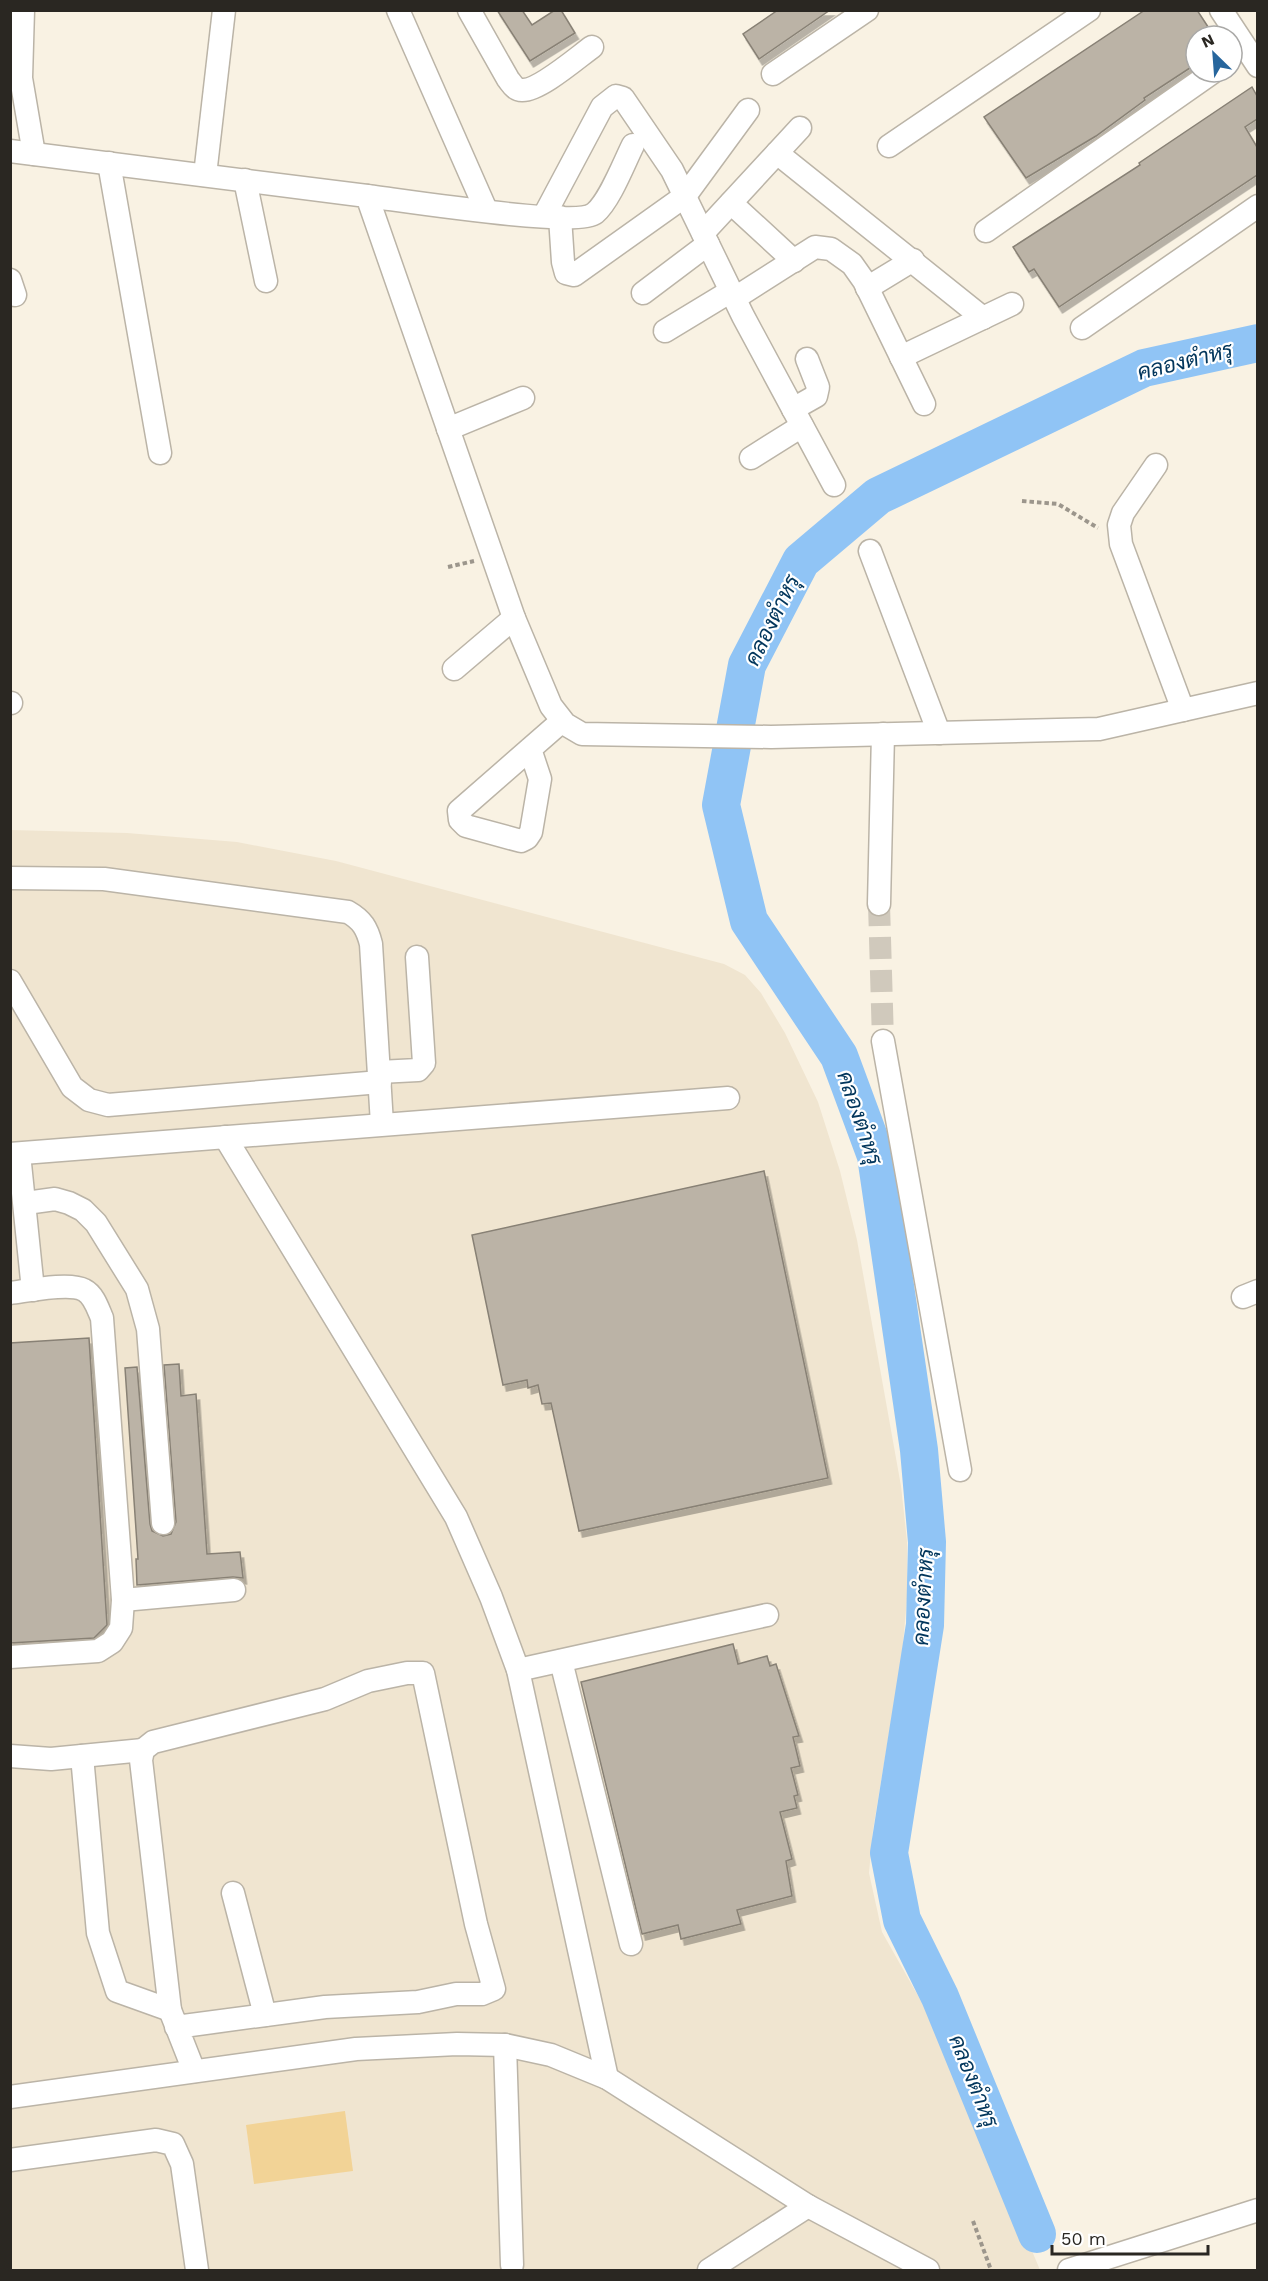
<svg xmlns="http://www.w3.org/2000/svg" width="1268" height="2281" font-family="'Work Sans',Sarabun,sans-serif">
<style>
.built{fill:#f0e5d0}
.green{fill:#f2d396}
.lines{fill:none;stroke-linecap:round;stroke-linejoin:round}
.river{stroke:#90c4f5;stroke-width:38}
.building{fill:#bbb3a6;stroke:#888175;stroke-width:1.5;filter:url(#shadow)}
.minor-tunnel{stroke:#d0c9bc;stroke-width:22;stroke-dasharray:22 11;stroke-linecap:butt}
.minor-casing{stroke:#bbb4a7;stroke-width:25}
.path{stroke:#9c968c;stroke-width:4;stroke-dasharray:4.5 3;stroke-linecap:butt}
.minor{stroke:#fff;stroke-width:22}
.labels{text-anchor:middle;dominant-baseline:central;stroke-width:4.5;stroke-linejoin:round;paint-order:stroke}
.water-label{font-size:22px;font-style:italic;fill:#02365c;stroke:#fff}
</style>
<defs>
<filter id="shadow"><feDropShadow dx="3.5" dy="6" stdDeviation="0" flood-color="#0004"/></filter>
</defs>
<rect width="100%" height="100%" fill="#f9f2e3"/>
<polygon class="built" points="11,830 127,833 237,842 336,861 724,964 745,975 761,993 785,1033 818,1102 840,1171 857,1240 901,1486 907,1541 907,1599 902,1655 873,1830 869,1873 882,1932 947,2047 1040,2270 11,2270"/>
<polygon class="green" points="345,2111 353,2171 254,2184 246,2125"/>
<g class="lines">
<polyline class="river" points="1037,2234 940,1997 902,1920 889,1853 925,1625 927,1542 919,1450 876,1156 839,1056 749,921 721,805 747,665 801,561 878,496 1144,368 1258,343"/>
</g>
<g class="building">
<polygon points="497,10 522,10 532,25 555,10 561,10 575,33 530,61"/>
<polygon points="778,10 830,10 759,59 743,34"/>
<polygon points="1145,10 1197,10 1214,36 1196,36 1196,64 1144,98 1145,100 1096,136 1026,178 984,117"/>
<polygon points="1252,87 1257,96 1257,119 1245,127 1257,147 1257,175 1059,307 1034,269 1029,272 1013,247 1140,165 1139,163"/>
<polygon points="764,1171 828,1478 579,1531 551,1403 542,1404 538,1385 528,1388 527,1380 503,1385 472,1235"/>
<polygon points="89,1338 107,1625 94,1638 10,1643 10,1343"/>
<polygon points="179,1364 181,1396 196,1394 207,1554 240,1552 243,1578 233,1577 137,1585 136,1559 138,1559 125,1368 137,1367 150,1524 152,1531 163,1536 171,1534 176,1522 164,1365"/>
<polygon points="733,1644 738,1664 767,1656 770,1666 776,1664 799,1736 793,1737 800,1766 791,1768 798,1795 794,1796 797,1808 780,1812 792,1859 786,1861 792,1896 737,1910 741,1924 681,1939 678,1925 642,1934 581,1682"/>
</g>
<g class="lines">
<polyline class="minor-tunnel" points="879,904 883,1041"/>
<defs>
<g id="minor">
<polyline points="23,10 21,78 34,154"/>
<polyline points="398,10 486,210"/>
<path d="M469,10L508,79C512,84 515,90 522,90C539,91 578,57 592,47"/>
<polyline points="1221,10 1258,66"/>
<polyline points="773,74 867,10"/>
<polyline points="889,146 1089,10"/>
<polyline points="10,151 367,196 514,618 551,706 565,724 582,734 771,737 1099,729 1258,693"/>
<polyline points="777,153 983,318"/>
<polyline points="109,163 160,453"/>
<polyline points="205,175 224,10"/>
<polyline points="245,180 266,281"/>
<path d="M367,196C400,200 577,228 595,213C610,200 624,163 633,145"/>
<polyline points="731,203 794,261"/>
<polyline points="544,216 602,107 616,96 623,98 672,170 743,316 834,485"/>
<polyline points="560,217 563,262 566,273 574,275 685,196 748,110"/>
<polyline points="986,231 1213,72"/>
<polyline points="703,233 800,128"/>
<polyline points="10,280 15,295"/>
<polyline points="867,288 913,260"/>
<polyline points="643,293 708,244"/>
<polyline points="735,298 815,247 831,249 852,264 864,281 924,404"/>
<polyline points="1082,328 1258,206"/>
<polyline points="665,331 731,291"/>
<polyline points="901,357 1012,304"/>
<polyline points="793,409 816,396 818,387 807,359"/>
<polyline points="448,429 523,398"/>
<polyline points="751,458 802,426"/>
<polyline points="1156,465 1123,513 1119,525 1121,544 1183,710"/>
<polyline points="870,551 939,733"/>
<polyline points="454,669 514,618"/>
<polyline points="10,703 11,703"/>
<polyline points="530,749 540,779 531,832 527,838 521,841 466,826 460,820 459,811 562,721"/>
<path d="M10,878L104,879L348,912C362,920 367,928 371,944L382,1124"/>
<polyline points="879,904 883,734"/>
<polyline points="10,981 72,1087 89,1100 108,1105 380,1082"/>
<polyline points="883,1041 960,1470"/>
<polyline points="379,1072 418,1070 424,1063 417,957"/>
<polyline points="225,1137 456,1517 491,1597 518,1670 607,2078"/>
<polyline points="10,1154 728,1098"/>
<polyline points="19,1154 33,1290"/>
<polyline points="26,1203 55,1199 69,1203 83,1210 96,1223 137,1289 148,1329 163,1523"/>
<path d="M10,1293C27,1291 69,1282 84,1290C94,1295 98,1309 102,1318L123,1600L121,1628L112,1642L98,1651L10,1657"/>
<polyline points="1243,1297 1258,1291"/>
<polyline points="123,1600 234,1590"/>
<polyline points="561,1661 631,1944"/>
<polyline points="518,1670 767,1615"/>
<polyline points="10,1756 51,1759 143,1750"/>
<polyline points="82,1756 98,1933 117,1991 170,2010"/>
<polyline points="233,1893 265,2015"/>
<polyline points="176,2027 325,2007 418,2002 456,1994 482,1994 494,1989 476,1924 423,1673 407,1673 368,1681 325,1699 153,1742 143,1750 141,1760 170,2010 194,2071"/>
<polyline points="505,2045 512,2265"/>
<polyline points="10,2097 356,2049 457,2044 505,2045 551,2055 607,2078 808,2206 928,2270"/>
<polyline points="10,2160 156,2140 173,2144 182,2164 197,2270"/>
<polyline points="709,2270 808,2206"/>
<polyline points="1069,2270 1258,2210"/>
</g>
</defs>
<use href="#minor" class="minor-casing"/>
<g class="path">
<polyline points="1022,501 1058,504 1098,528"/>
<polyline points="448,567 474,561"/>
<polyline points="973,2221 991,2270"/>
</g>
<use href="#minor" class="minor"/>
</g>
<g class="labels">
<g class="water-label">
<text transform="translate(1185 361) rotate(-14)">คลองตำหรุ</text>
<text transform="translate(772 620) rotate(-64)">คลองตำหรุ</text>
<text transform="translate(860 1118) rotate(71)">คลองตำหรุ</text>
<text transform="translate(923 1597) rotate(-87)">คลองตำหรุ</text>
<text transform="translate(974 2081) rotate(68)">คลองตำหรุ</text>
</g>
</g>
<rect width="1268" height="2281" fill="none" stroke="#2a2722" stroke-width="24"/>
<g transform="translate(1214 54) rotate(335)"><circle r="28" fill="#ffffff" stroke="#aaa9a7" stroke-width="1.5"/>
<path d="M0-4.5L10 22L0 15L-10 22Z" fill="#27669d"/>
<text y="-9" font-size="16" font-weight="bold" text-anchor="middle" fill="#2a2722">N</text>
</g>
<path d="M1052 2245v9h156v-9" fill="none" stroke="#2a2722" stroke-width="3"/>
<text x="1061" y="2245" font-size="18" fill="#2a2722" stroke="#ffffff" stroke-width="4.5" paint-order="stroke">50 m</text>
</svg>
